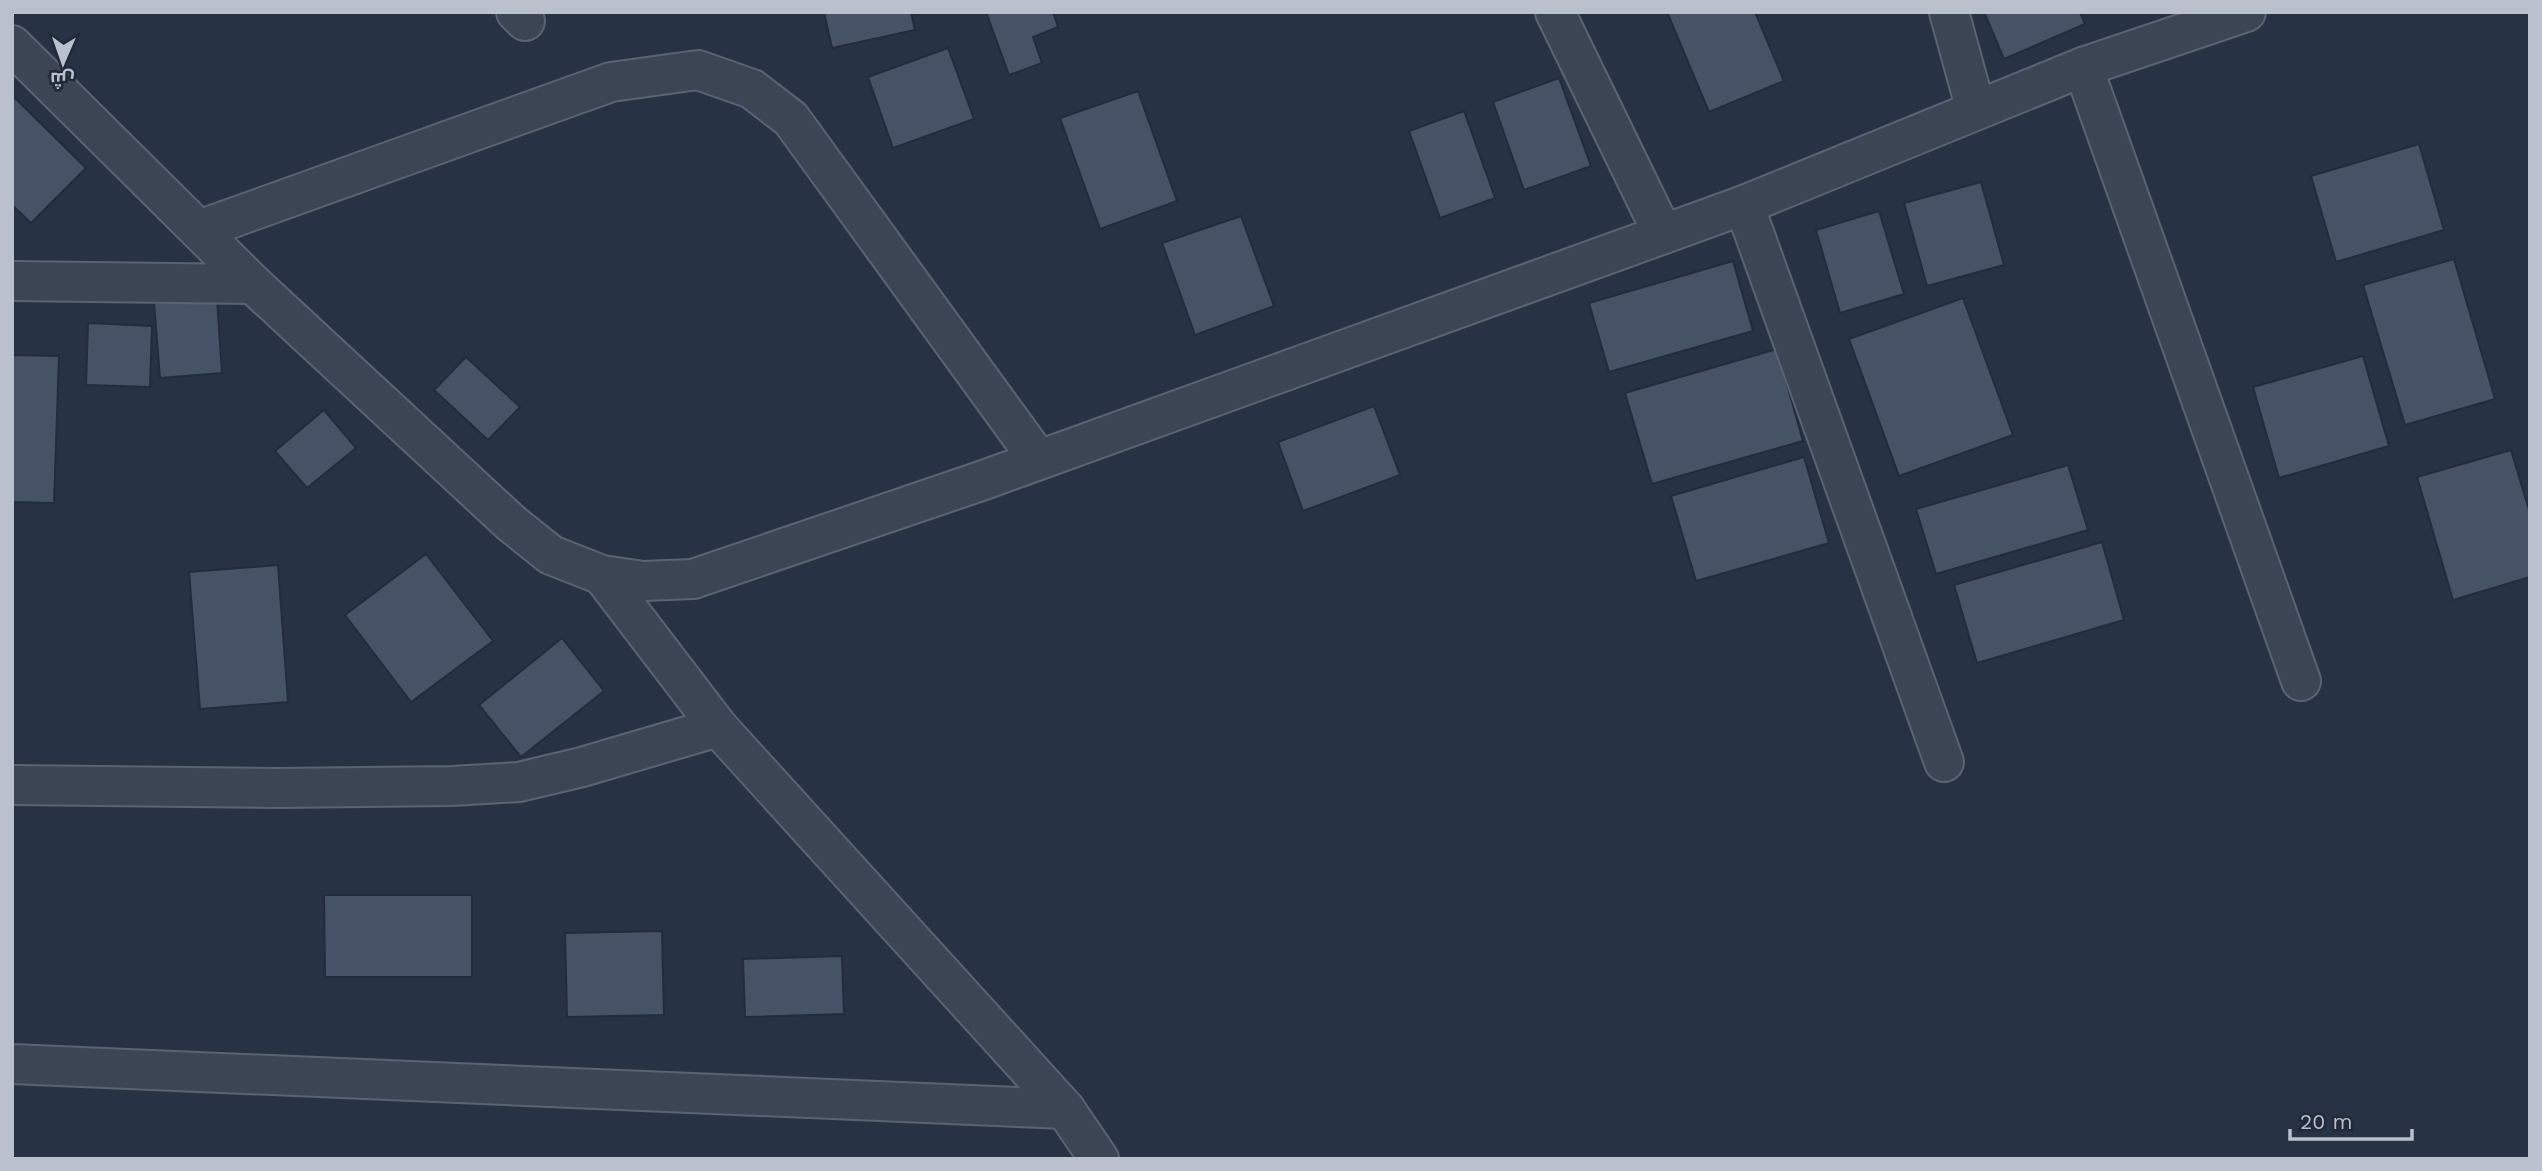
<svg xmlns="http://www.w3.org/2000/svg" width="2542" height="1171" font-family="'Work Sans',Cairo,sans-serif">
<style>
.building{fill:#465367;stroke:#222c3c;stroke-width:2}
.lines{fill:none;stroke-linecap:round;stroke-linejoin:round}
.minor-casing{stroke:#5b6371;stroke-width:42}
.minor{stroke:#3c4554;stroke-width:38}
</style>
<rect width="100%" height="100%" fill="#273345"/>
<g class="building">
<polygon points="824,12 911,12 915,30 832,48"/>
<polygon points="986,12 1053,12 1058,27 1033,37 1042,63 1009,75"/>
<polygon points="1667,12 1755,12 1784,81 1709,112"/>
<polygon points="1984,12 2080,12 2085,24 2004,59"/>
<polygon points="948,48 974,119 893,148 868,77"/>
<polygon points="1559,78 1591,166 1524,190 1493,102"/>
<polygon points="1138,91 1177,201 1100,229 1060,118"/>
<polygon points="15,98 86,168 31,223 12,205 12,101"/>
<polygon points="1464,111 1495,198 1440,218 1409,131"/>
<polygon points="2419,144 2444,230 2336,262 2311,176"/>
<polygon points="1981,182 2004,265 1927,286 1904,203"/>
<polygon points="1879,211 1904,294 1840,313 1816,230"/>
<polygon points="1241,216 1274,306 1195,335 1162,243"/>
<polygon points="2454,259 2495,399 2405,425 2363,285"/>
<polygon points="1733,261 1753,331 1609,372 1589,303"/>
<polygon points="1963,298 2013,435 1899,476 1849,339"/>
<polygon points="217,299 222,373 160,378 154,303"/>
<polygon points="88,323 152,326 150,387 86,385"/>
<polygon points="1777,349 1803,441 1652,484 1625,393"/>
<polygon points="12,355 59,356 54,503 12,502"/>
<polygon points="2363,356 2389,446 2279,478 2253,387"/>
<polygon points="466,357 520,407 488,440 434,390"/>
<polygon points="1374,406 1400,475 1303,511 1278,442"/>
<polygon points="324,410 356,448 307,488 275,451"/>
<polygon points="2511,450 2530,513 2530,577 2453,600 2417,477"/>
<polygon points="1804,457 1829,543 1696,581 1671,496"/>
<polygon points="2068,465 2088,530 1936,574 1916,509"/>
<polygon points="2102,542 2124,620 1977,663 1954,585"/>
<polygon points="426,554 493,641 411,702 345,615"/>
<polygon points="278,565 288,702 200,709 189,572"/>
<polygon points="562,638 604,691 521,757 479,705"/>
<polygon points="324,895 472,895 472,977 325,977"/>
<polygon points="662,931 664,1015 567,1017 565,933"/>
<polygon points="842,956 844,1014 745,1017 743,959"/>
</g>
<g class="lines">
<defs>
<g id="minor">
<polyline points="516,12 525,21"/>
<polyline points="1555,12 1663,234"/>
<polyline points="1949,12 1976,110"/>
<polyline points="12,45 253,284 511,523 551,555 602,575 643,581 693,579 981,481 1744,205 2083,67 2246,12"/>
<polyline points="2083,67 2301,681"/>
<polyline points="1744,205 1944,762"/>
<polyline points="199,230 611,82 698,70 752,89 791,119 1038,459"/>
<polyline points="12,281 253,284"/>
<polyline points="602,575 718,727 1065,1109 1099,1159"/>
<polyline points="12,785 279,788 452,786 519,782 582,767 718,727"/>
<polyline points="12,1064 1065,1109"/>
</g>
</defs>
<use href="#minor" class="minor-casing"/>
<use href="#minor" class="minor"/>
</g>
<rect width="2542" height="1171" fill="none" stroke="#bac1cd" stroke-width="28"/>
<g transform="translate(63 63) rotate(182)" stroke="#202a3a" stroke-width="5" paint-order="stroke">
<path d="M0-5L12 26L0 18L-12 26Z" fill="#bac1cd"/>
<text y="-10" font-size="19" font-weight="bold" text-anchor="middle" fill="#bac1cd">ش</text>
</g>
<path d="M2290 1129v10h122v-10" fill="none" stroke="#bac1cd" stroke-width="3.5"/>
<text x="2300" y="1129" font-size="21" fill="#bac1cd" stroke="#202a3a" stroke-width="5" paint-order="stroke">20 m</text>
</svg>
